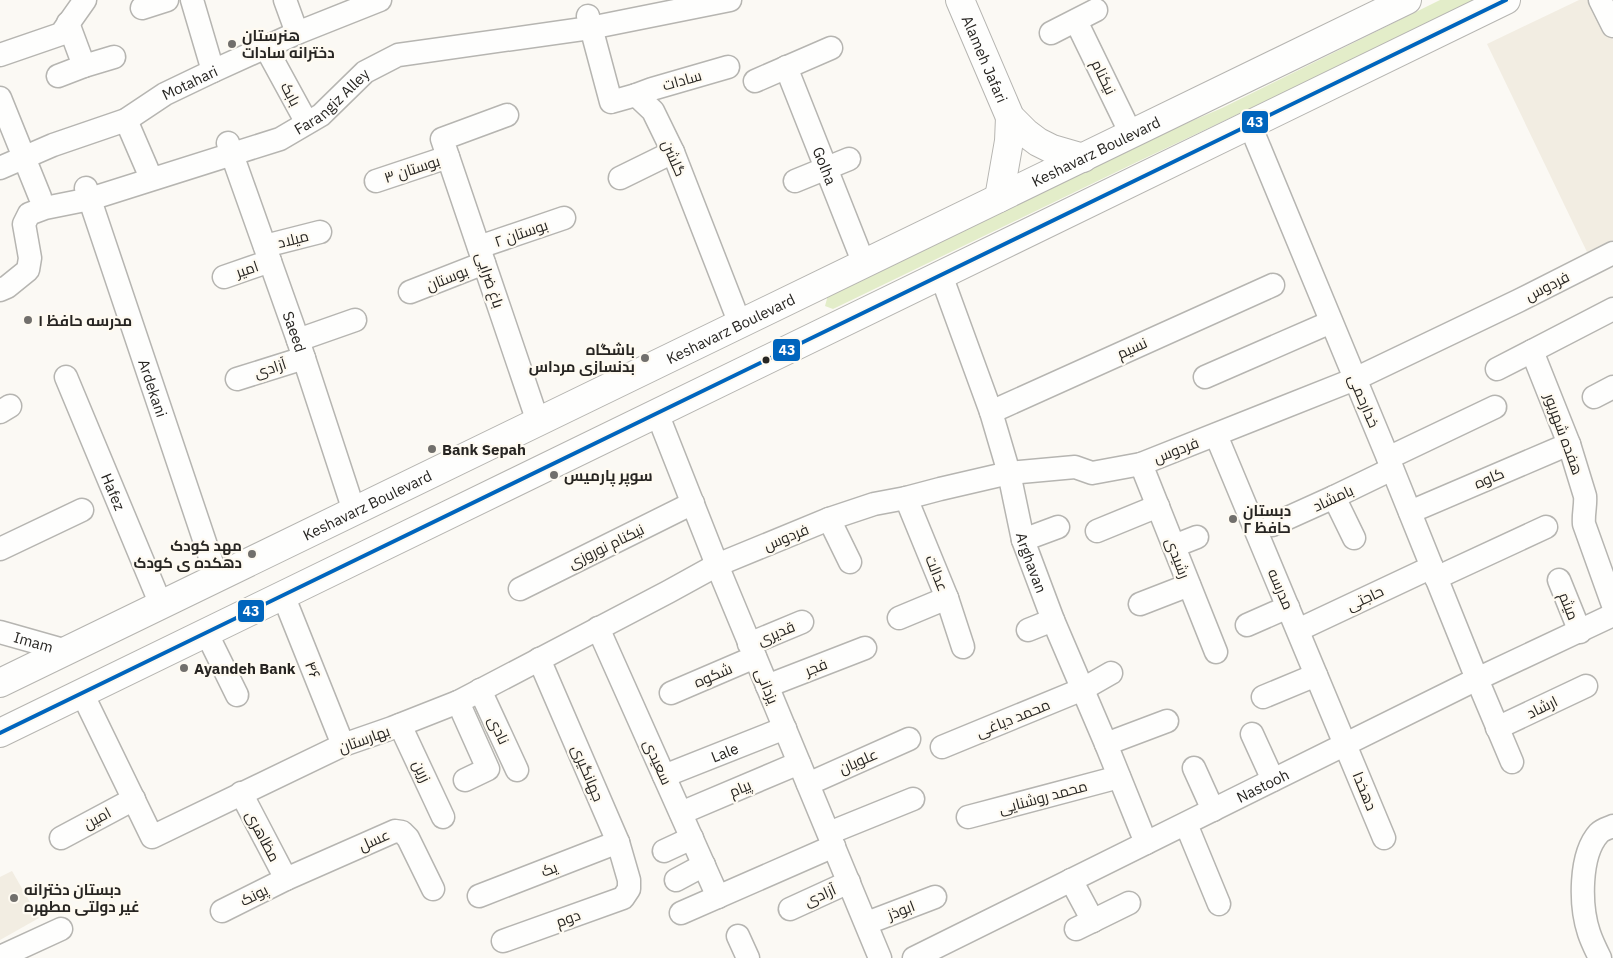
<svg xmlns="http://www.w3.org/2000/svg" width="1613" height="958" font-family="'IBM Plex Sans',Cairo,sans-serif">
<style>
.built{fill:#f2ede2}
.green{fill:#e3edc9}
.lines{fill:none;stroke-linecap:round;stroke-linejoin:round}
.minor-casing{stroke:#b6b5b1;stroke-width:25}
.major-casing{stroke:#b6b5b1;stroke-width:30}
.minor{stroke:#fefefd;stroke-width:22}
.major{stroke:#fefefd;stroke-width:28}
.bus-1-casing{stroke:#fefaf1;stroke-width:8}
.bus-1{stroke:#0065bd;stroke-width:4}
.poi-dot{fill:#716f6c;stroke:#fefaf1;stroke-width:2}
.bus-dot{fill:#272522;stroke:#fefaf1;stroke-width:2}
.labels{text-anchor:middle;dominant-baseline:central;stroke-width:4.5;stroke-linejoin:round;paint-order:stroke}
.poi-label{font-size:15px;font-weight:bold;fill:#272522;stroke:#fefaf1;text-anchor:start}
.street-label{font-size:15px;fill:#272522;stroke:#fefaf1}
.line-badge{stroke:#fefaf1;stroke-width:2}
.badge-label{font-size:14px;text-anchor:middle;font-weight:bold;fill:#fff}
</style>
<rect width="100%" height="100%" fill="#fbf9f4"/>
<g class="built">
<polygon points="1579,0 1594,0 1613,40 1613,240 1587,252 1487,44"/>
<polygon points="12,871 39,918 0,940 0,877"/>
</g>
<polygon class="green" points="1440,0 1479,0 1139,161 833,309 825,306 828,295 1157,136 1222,108"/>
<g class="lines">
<defs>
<g id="minor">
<polyline points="192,0 213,71"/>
<polyline points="285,0 297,33"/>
<polyline points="1600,0 1613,26"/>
<polyline points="142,8 167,0"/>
<polyline points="588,16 611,102 636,95 653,111 673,152 740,324"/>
<polyline points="1076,21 1131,134"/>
<polyline points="68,23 84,66"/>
<polyline points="1051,33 1096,10"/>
<polyline points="266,48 302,114"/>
<polyline points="0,55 61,34 85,0"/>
<path id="s1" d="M786,67L864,264"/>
<polyline points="58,76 84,66 114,57"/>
<polyline points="755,81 831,48"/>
<polyline points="636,95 652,89 728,67"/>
<polyline points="0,98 40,197"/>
<polyline points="507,115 442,139 538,422"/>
<polyline points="126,120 148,171"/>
<polyline points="1250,125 1388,458 1477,679 1512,762"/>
<path id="s2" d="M228,143L298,340L354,511"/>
<path id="s3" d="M0,168L53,145L126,120L165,94L213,71L297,33L380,0"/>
<polyline points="620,178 673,152"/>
<polyline points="376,181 448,157"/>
<polyline points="795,181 849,159"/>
<path id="s4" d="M86,188L217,578"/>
<polyline points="265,246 320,232"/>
<polyline points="479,247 564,218"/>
<path id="s5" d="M941,275L991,412L1009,473L1023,540L1053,620L1106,744L1146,843"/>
<polyline points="224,277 270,261"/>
<path id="s6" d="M0,290L7,287L28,270L30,258L24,224L29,214L45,208L90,199L280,139L321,115L365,72L398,55L590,28L730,0"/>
<polyline points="410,292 484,263"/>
<path d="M1613,309L1532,351L1569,444L1585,496C1586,505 1583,514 1584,524L1613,605"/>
<polyline points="298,340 355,320"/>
<polyline points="1497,369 1532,351"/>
<path id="s7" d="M66,377L161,605"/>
<polyline points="1205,377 1331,322"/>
<polyline points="237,379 304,358"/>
<polyline points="1594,397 1613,387"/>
<polyline points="0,412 10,406"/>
<polyline points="991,412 1273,285"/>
<polyline points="657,413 717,565 880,958"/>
<polyline points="1216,435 1384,838"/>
<polyline points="1388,458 1495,407"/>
<polyline points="1141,464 1216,652"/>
<polyline points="1334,497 1354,538"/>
<polyline points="1410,512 1569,444"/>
<polyline points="829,519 850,562"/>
<polyline points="1272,525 1334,497 1392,469"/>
<polyline points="1097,531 1158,506"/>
<polyline points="1023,540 1058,527"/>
<polyline points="1174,546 1197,537"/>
<polyline points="0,549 82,510"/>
<polyline points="1436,578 1546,527"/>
<polyline points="1559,580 1580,632"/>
<polyline points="520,589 693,503"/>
<polyline points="283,595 343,745"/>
<polyline points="947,598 963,647"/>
<polyline points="1140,604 1189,585"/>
<polyline points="899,618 947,598 906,498"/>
<polyline points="1247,625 1288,607"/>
<polyline points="598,628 718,897"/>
<polyline points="1028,630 1053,620"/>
<polyline points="1298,630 1432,567"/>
<path id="s8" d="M0,632L67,651"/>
<polyline points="206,632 237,695"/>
<polyline points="749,644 802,622"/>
<polyline points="767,686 865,648"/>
<polyline points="480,690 517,770"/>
<polyline points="82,693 152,837 343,745 392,728 458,702 668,592 717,565 829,519 874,504 906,498 940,489 1009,473 1075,467 1092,473 1141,464 1355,379 1518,301 1613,253"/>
<polyline points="671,693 755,657"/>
<polyline points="1263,697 1316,675"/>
<polyline points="458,702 488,769 465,780"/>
<polyline points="400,725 443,817"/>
<polyline points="1497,728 1586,686"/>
<polyline points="1252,734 1273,780"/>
<polyline points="1106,744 1167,721"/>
<polyline points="942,747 1083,689 1111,673"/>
<polyline points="1194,768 1213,810"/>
<path id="s9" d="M664,776L785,728"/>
<polyline points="808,784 909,739"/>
<polyline points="241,793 286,879"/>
<polyline points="681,813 799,763"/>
<polyline points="968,817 1119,777"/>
<polyline points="1186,824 1219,904"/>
<polyline points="829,833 913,799"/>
<polyline points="61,838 134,799"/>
<polyline points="664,851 692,838"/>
<polyline points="676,880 704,865"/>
<polyline points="1071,880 1093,921"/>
<polyline points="479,896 618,842"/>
<polyline points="790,909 849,882"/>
<polyline points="222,911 286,879 395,831 402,832 408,838 433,889"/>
<polyline points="681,913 834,846"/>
<polyline points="867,923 935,897"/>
<polyline points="1076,929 1129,903"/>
<polyline points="738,936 748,958"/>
<polyline points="503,941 623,898 629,889 629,880 618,842 539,659"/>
<polyline points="0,957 61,929"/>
<path id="s10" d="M914,958L1477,679L1613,615"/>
<path d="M1600,958C1596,950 1592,942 1589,933C1580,906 1579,855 1599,833C1603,829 1609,828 1613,826"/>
</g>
<g id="major">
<path id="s11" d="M960,0L1010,117L1026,133L1038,142L1052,149L1083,158"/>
<polyline points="999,198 1009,141 1010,117"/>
<path id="s12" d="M0,683L1407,0"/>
<polyline points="0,733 1506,0"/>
</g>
</defs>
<use href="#minor" class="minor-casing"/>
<use href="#major" class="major-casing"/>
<use href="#minor" class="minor"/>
<use href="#major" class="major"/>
<defs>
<polyline id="bus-1" points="0,733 1506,0"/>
</defs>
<use href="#bus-1" class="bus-1-casing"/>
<use href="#bus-1" class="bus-1"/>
</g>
<g class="poi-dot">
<circle cx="232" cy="44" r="5"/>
<circle cx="28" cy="320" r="5"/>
<circle cx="645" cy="358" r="5"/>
<circle cx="432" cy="449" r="5"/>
<circle cx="554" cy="475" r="5"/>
<circle cx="1233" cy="519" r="5"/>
<circle cx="252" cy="554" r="5"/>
<circle cx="184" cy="668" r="5"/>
<circle cx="14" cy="898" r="5"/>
</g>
<circle class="bus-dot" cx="766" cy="360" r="4.5"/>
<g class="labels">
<g class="poi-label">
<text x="242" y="35">هنرستان<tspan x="242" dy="17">دخترانه سادات</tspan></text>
<text x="38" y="320">مدرسه حافظ ۱</text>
<text x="635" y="349" text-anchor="end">باشگاه<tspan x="635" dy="17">بدنسازی مرداس</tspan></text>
<text x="442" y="449">Bank Sepah</text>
<text x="564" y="475">سوپر پارمیس</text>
<text x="1243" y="510">دبستان<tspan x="1243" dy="17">حافظ ۲</tspan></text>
<text x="242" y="545" text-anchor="end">مهد کودک<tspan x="242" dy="17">دهکده ی کودک</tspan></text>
<text x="194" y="668">Ayandeh Bank</text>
<text x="24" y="889">دبستان دخترانه<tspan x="24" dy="17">غیر دولتی مطهره</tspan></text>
</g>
<g class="street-label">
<text stroke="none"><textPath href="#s11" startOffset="64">Alameh Jafari</textPath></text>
<text transform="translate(1104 77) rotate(64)">نیکنام</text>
<text transform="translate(682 80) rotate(-16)">سادات</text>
<text stroke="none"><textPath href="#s3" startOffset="209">Motahari</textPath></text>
<text transform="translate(291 94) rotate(62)">بابک</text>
<text stroke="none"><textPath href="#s6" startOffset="419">Farangiz Alley</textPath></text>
<text stroke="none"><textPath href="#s12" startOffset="1218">Keshavarz Boulevard</textPath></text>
<text transform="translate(674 158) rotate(67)">گلشن</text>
<text stroke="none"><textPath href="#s1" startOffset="106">Golha</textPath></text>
<text transform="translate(412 169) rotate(-18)">بوستان ۳</text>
<text transform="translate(521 233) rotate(-19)">بوستان ۲</text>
<text transform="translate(293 239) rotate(-14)">میلاد</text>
<text transform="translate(247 269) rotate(-19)">امیر</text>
<text transform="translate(447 278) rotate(-22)">بوستان</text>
<text transform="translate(490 280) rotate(71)">باغ ضرایی</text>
<text transform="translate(1547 286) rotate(-27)">فردوس</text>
<text stroke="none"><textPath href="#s12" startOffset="812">Keshavarz Boulevard</textPath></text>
<text stroke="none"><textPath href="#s2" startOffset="200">Saeed</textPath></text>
<text transform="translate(1132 348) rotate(-24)">نسیم</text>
<text transform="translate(270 368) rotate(-18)">آزادی</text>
<text stroke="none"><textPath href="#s4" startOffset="211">Ardekani</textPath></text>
<text transform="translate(1364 401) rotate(67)">خدارحمی</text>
<text transform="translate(1564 434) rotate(70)">هفده شهریور</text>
<text transform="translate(1176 450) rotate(-21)">فردوس</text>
<text transform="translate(1489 478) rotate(-23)">کاوه</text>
<text stroke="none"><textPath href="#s7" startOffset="124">Hafez</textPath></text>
<text transform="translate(1333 498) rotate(-25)">بامشاد</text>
<text stroke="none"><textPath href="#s12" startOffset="408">Keshavarz Boulevard</textPath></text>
<text transform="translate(786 537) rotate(-22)">فردوس</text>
<text transform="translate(606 546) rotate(-26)">نیکنام نوروزی</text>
<text transform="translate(1178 558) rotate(69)">رشیدی</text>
<text stroke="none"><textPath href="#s5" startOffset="302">Arghavan</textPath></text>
<text transform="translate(937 573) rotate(68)">عدالت</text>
<text transform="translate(1281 589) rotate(67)">مدرسه</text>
<text transform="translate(1365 598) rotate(-25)">حاجتی</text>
<text transform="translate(1569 606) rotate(68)">میثم</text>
<text transform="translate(776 633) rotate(-23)">قدیری</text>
<text stroke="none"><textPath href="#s8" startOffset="35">Imam</textPath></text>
<text transform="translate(816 667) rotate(-21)">فجر</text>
<text transform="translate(313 670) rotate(68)">۴۶</text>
<text transform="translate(713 675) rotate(-23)">شکوه</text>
<text transform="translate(767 686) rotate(67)">یزدانی</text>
<text transform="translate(1542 707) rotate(-26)">ارشاد</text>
<text transform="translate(1013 718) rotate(-22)">محمد دیاغی</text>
<text transform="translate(499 730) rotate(65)">نادی</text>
<text transform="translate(364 739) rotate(-20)">بهارستان</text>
<text stroke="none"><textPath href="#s9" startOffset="65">Lale</textPath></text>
<text transform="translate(858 761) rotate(-24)">علویان</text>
<text transform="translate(658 762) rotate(66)">سعیدی</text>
<text transform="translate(422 771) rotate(65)">زرین</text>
<text transform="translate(588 773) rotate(67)">جهانگیری</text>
<text stroke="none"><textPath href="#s10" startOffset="389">Nastooh</textPath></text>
<text transform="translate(740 788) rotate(-23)">پیام</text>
<text transform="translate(1365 791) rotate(68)">دهخدا</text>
<text transform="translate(1043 797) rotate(-15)">محمد روشنایی</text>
<text transform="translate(97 818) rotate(-28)">امین</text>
<text transform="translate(263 836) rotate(62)">مظاهری</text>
<text transform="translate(374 840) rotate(-24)">عسل</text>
<text transform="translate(549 869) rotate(-21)">یک</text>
<text transform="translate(254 895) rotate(-27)">پونک</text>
<text transform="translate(820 895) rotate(-24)">آزادی</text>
<text transform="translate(901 910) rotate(-21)">ابوذز</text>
<text transform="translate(568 918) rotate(-20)">دوم</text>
</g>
</g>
<g class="line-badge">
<rect x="1241" y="110" width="28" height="24" rx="5" fill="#0065bd"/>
<rect x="772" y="338" width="29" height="24" rx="5" fill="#0065bd"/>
<rect x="237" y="599" width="28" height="24" rx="5" fill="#0065bd"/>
</g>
<g class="badge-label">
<text x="1255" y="127">43</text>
<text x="787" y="355">43</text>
<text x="251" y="616">43</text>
</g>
</svg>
